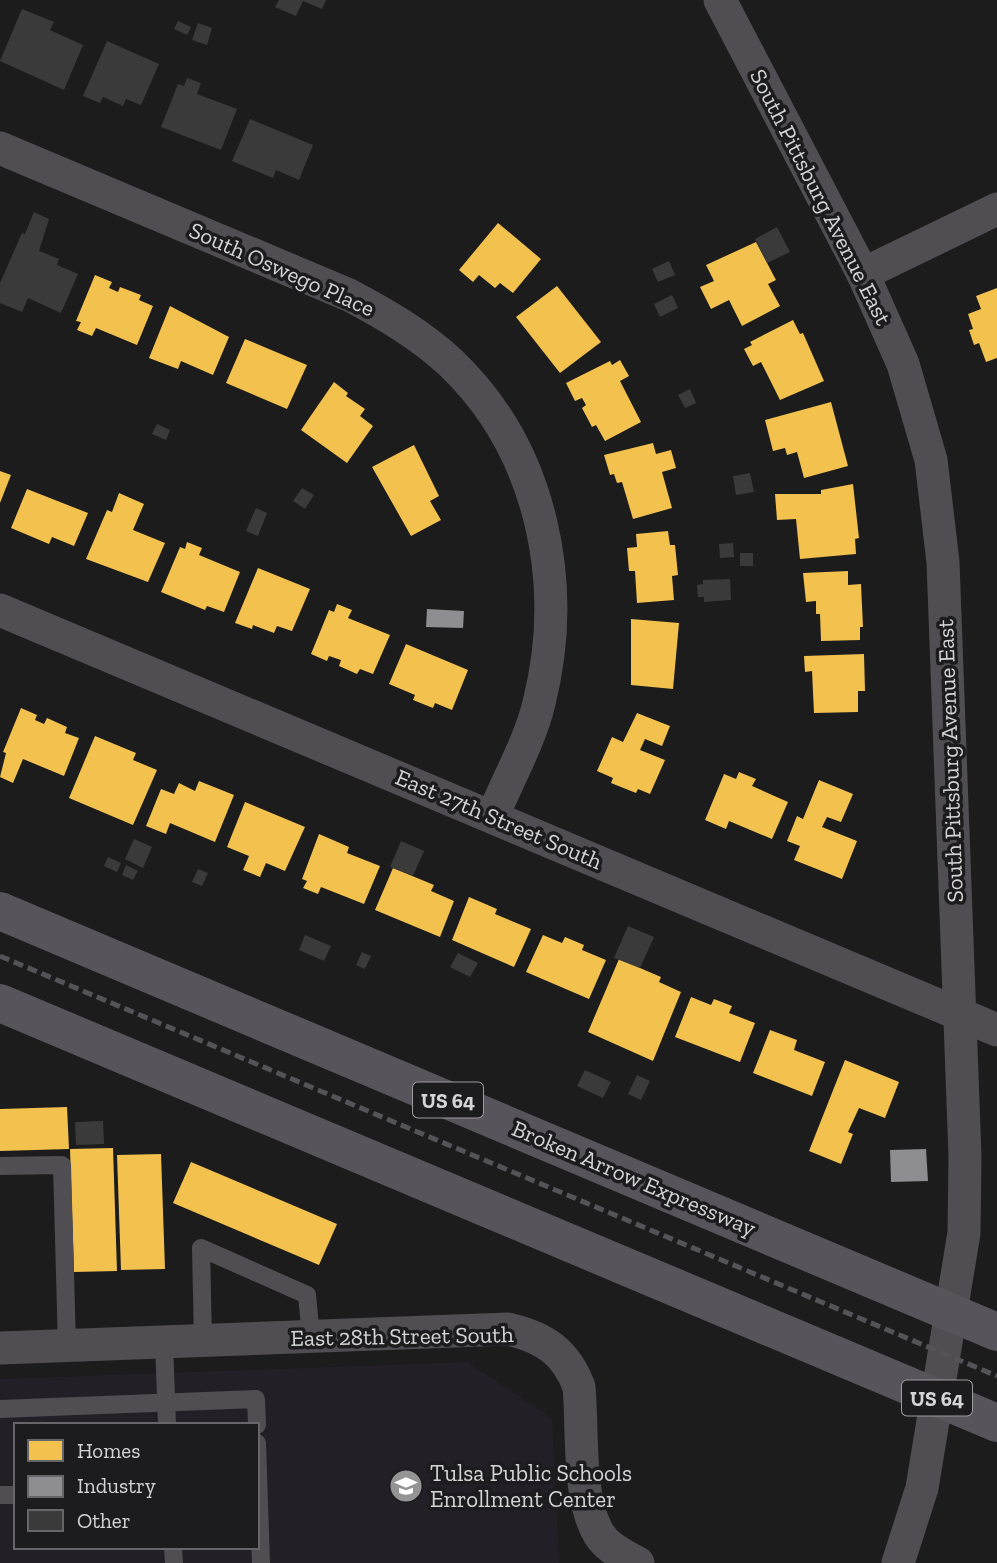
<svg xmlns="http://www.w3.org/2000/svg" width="997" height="1563" font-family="'Zilla Slab',serif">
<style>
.built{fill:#221f26;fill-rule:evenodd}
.homes{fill:#f2c14e}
.industry{fill:#8d8d92}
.building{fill:#3a3a3a}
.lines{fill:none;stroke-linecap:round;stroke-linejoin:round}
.service{stroke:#504e53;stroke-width:18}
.minor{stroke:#504e53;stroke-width:33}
.motorway{stroke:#58545c;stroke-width:38}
.rail{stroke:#545357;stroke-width:5;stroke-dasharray:10 5;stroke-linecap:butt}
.labels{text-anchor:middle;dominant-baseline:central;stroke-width:7;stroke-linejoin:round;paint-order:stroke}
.shield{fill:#1c1b1d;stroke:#9e9c9e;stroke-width:2}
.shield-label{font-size:21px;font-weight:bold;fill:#d5d4d6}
.street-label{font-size:23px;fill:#d5d4d6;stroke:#1c1b1d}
.poi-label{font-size:23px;fill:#d5d4d6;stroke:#1c1b1d;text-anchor:start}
</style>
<rect width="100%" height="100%" fill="#1c1c1c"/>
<path class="built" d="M468,1362L552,1418L559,1563H0V1379ZM16,1425H257V1547H16Z"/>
<g class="homes">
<polygon points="498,223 541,259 513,293 500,283 495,288 479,275 473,282 459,270"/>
<polygon points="756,242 776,280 768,284 780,306 742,326 729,300 711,309 700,287 714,281 706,265"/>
<polygon points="95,275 112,282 109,288 118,292 120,287 141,295 139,300 153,306 137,345 96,328 92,336 77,330 81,322 76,321"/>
<polygon points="557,286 601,342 560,373 516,317"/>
<polygon points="997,288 997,358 986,362 979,343 974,345 969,330 973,329 968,314 981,309 976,296"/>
<polygon points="170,306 229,337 213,375 181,361 178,369 149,358"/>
<polygon points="793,320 800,334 803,333 824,381 780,400 761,362 753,366 744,349 752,345 750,342"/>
<polygon points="245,339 307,365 287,409 226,383"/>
<polygon points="620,360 629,376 620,381 641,422 605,441 596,425 592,427 582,408 586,405 582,398 575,401 566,383 610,361 612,365"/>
<polygon points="334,382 348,393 346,396 365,409 360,416 373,426 347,463 301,430"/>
<polygon points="831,402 848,466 804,478 797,452 787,455 785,448 773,451 765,420"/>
<polygon points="653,443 656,454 671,450 676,468 662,472 672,508 633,519 622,482 617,483 614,474 610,475 604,455"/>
<polygon points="414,445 439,496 430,501 441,520 411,536 372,467"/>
<polygon points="0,471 11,475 0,503"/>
<polygon points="853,484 859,538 855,539 856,554 800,559 796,519 777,520 775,494 821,494 821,490"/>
<polygon points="27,489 88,513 74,546 52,537 49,544 11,528"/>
<polygon points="119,493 144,504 133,530 165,543 148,582 86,559 107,510 112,512"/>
<polygon points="668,531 670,545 675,545 678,575 672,576 674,600 637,603 635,571 629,571 627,548 637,547 636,534"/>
<polygon points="187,542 202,548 199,555 240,572 224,612 207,606 205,610 161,592 180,547 185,549"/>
<polygon points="258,568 310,589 292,631 277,626 274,633 253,625 252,629 235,623"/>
<polygon points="848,571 848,585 861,584 863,627 860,627 860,640 821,641 820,614 816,614 816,601 806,602 803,573"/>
<polygon points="337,604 352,610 348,618 390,635 373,674 360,669 357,674 339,666 341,660 329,656 327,661 311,654 329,610 334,612"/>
<polygon points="631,619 679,623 673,689 631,685"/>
<polygon points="406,644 468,670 452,710 435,703 433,708 413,700 415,695 389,684"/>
<polygon points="864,654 865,691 858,691 858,712 814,713 812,671 805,672 804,656"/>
<polygon points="21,708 37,715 35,720 44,724 47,718 67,727 65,733 79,738 64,776 23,759 13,783 0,777 6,753 3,752"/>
<polygon points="637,713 670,726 662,746 645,739 640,750 665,760 650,794 638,789 636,793 611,783 613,778 597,771 612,737 623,742"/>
<polygon points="95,736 136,753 133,760 157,770 133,825 69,798"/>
<polygon points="739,772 756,779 752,786 788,802 772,839 729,821 726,829 705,820 724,774 736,779"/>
<polygon points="819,780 853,794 841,822 827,817 822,827 857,841 842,879 794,860 800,846 787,841 797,816 803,819"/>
<polygon points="199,781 234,795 215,842 170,823 166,834 146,826 161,789 174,794 179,783 195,791"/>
<polygon points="245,802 305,827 285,871 266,863 260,877 243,870 249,856 227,847"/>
<polygon points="319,834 349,847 347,853 380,866 364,904 321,887 318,894 303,888 307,881 302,879"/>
<polygon points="393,868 434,885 431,891 454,901 440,937 375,910"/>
<polygon points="469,897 497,909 495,914 531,929 514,967 452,940"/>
<polygon points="543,935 562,943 565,937 584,945 582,950 606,960 589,999 526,972"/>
<polygon points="619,959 661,977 659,982 681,992 653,1061 588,1032"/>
<polygon points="691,997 711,1005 714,999 732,1006 729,1013 755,1023 740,1062 675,1037"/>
<polygon points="770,1030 797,1040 794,1050 825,1062 812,1096 753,1073"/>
<polygon points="845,1060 899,1082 885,1118 859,1108 848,1132 853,1134 841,1164 809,1151"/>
<polygon points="67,1107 69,1149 0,1151 0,1109"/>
<polygon points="113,1148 117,1271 74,1272 70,1149"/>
<polygon points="161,1154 165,1269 121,1270 117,1155"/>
<polygon points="191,1162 337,1224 319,1265 173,1203"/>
</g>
<g class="industry">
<polygon points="427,609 464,611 463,628 426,627"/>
<polygon points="926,1149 928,1181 891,1182 890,1150"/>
</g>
<g class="building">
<polygon points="279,0 326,0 322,9 303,1 296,16 275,7"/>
<polygon points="22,9 54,22 50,30 83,45 64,90 0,61"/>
<polygon points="178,21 191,27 187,35 174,29"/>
<polygon points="198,23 212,28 207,45 192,40"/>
<polygon points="107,41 159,64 141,105 126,99 123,106 103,97 100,103 83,96"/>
<polygon points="187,78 201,83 197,94 237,109 221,150 161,127 178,84 184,86"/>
<polygon points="250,119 313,145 299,180 276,170 273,178 232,161"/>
<polygon points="34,212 49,219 39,251 59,259 57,265 78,274 61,313 28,298 22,312 0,303 0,283 22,233 25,234"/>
<polygon points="777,227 790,252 767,263 755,239"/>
<polygon points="669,261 675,275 658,282 652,269"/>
<polygon points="672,295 678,308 660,317 654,304"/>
<polygon points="690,389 696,403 685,408 678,395"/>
<polygon points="157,424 170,430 166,440 152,434"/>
<polygon points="750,473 754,492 736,495 733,476"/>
<polygon points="302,488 314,495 305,509 293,501"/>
<polygon points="256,508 267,513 258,536 246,531"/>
<polygon points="733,543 734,557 720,558 719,544"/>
<rect x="740" y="553" width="13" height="13"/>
<polygon points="730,579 731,600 704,602 704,597 698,597 697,585 703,584 703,580"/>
<polygon points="134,839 152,847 143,868 125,859"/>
<polygon points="401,841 424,851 413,876 390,867"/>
<polygon points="108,857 121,863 117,872 104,866"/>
<polygon points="126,865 138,871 133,880 122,875"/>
<polygon points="198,869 208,873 202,886 192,882"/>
<polygon points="628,926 654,937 640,968 614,958"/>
<polygon points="305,935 331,946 324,961 299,950"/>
<polygon points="362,952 371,956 365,969 356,965"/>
<polygon points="458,953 478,963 470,977 450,967"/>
<polygon points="585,1070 611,1082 603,1098 577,1086"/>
<polygon points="637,1075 650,1081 641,1100 628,1094"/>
<polygon points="103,1121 104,1144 76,1145 75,1122"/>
</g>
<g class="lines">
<g class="service">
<polyline points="0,1166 62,1165 67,1346"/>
<polyline points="203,1341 201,1248 307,1295 311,1337"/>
<polyline points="164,1343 167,1425"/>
<polyline points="0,1409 256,1399 257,1425"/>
<polyline points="257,1443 261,1563"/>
<polyline points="0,1495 16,1495"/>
<polyline points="173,1547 174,1563"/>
</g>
<g class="minor">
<polyline points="720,0 863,274 903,364 931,460 943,562 965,1156 964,1233 922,1488 898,1563"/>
<path d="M0,148L349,295C385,314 421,335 451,363C542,450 569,583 539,703C530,741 508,779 493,816"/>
<polyline points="863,274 997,209"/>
<polyline points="0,610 997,1030"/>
<path d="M0,1348L508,1329C544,1337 566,1352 579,1387C583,1429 577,1498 599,1534C607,1548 624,1555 638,1563"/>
</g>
<g class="motorway">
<polyline points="0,911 997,1332"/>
<polyline points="0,1003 997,1423"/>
</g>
<polyline class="rail" points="0,956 997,1376"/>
</g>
<defs>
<symbol id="school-disc" viewBox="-11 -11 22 22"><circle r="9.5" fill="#949495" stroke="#1c1b1d"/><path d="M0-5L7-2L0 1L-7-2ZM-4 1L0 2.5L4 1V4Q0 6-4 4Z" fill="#fff"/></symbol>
</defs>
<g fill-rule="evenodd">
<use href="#school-disc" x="387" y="1467" width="38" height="38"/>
</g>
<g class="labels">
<g class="shield">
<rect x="413" y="1082.5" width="70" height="35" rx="5"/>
<rect x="902" y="1380.5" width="70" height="35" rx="5"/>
</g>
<g class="shield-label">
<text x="448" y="1100">US 64</text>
<text x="937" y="1398">US 64</text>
</g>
<g class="street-label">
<text transform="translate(821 197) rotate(63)">South Pittsburg Avenue East</text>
<text transform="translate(282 269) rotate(24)">South Oswego Place</text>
<text transform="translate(950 761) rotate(-92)">South Pittsburg Avenue East</text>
<text transform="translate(499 819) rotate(23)">East 27th Street South</text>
<text transform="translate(634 1178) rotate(23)">Broken Arrow Expressway</text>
<text transform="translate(402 1336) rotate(-1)">East 28th Street South</text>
</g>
<g class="poi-label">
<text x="430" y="1473">Tulsa Public Schools<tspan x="430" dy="26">Enrollment Center</tspan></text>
</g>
</g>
<rect x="14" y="1423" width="245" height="126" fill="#1c1b1d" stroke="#666567" stroke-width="2"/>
<rect x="28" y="1440" width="35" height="21" fill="#f2c14e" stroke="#666567" stroke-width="2"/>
<text x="77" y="1458" font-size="21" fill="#d5d4d6">Homes</text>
<rect x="28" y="1476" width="35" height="21" fill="#8d8d92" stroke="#666567" stroke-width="2"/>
<text x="77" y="1493" font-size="21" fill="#d5d4d6">Industry</text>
<rect x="28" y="1510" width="35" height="21" fill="#3a3a3a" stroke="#666567" stroke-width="2"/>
<text x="77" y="1528" font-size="21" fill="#d5d4d6">Other</text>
</svg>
